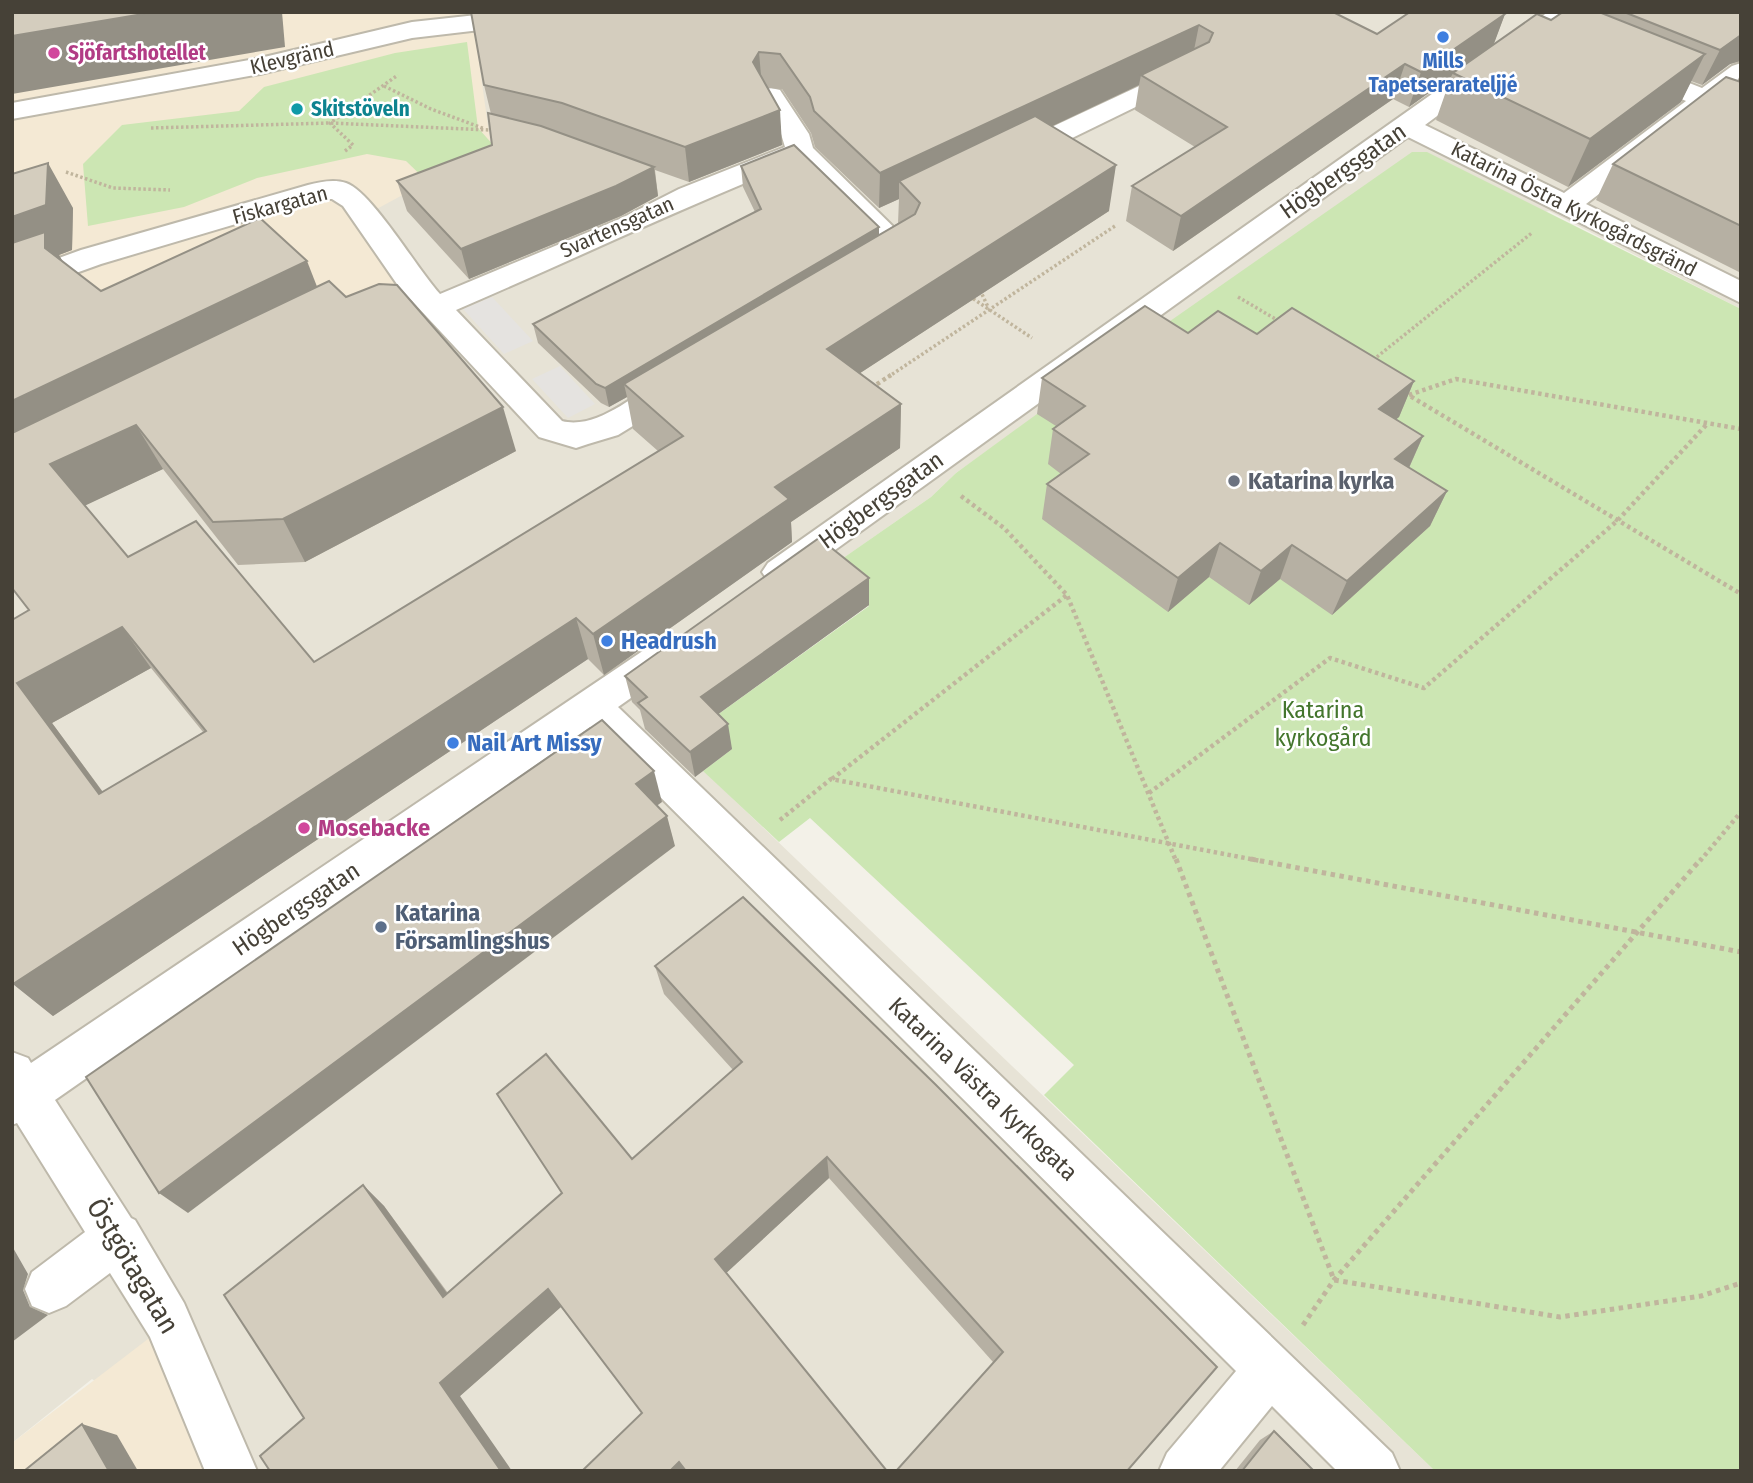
<svg xmlns="http://www.w3.org/2000/svg" width="1753" height="1483" font-family="'Fira Sans Condensed',sans-serif">
<style>
.residential{fill:#e7e3d6}
.commercial{fill:#f4e9d4}
.green{fill:#cce6b3}
.parking{fill:#e5e3e0}
.lines{fill:none;stroke-linecap:round;stroke-linejoin:round}
.minor-casing{stroke:#beb9ab;stroke-width:4}
.path-far2{stroke:#c0b59d;stroke-width:3.5;stroke-dasharray:2.5 2.5;stroke-linecap:butt}
.path-far1{stroke:#c0b59d;stroke-width:4.5;stroke-dasharray:3.5 3.5;stroke-linecap:butt}
.path{stroke:#c0b59d;stroke-width:5;stroke-dasharray:4.5 4.5;stroke-linecap:butt}
.minor{fill:#fff;fill-rule:evenodd}
.wall{fill:#b6b0a3;fill-rule:evenodd}
.shaded-wall{fill:#949085}
.building{fill:#d4cdbe;stroke:#949085;stroke-width:2;fill-rule:evenodd}
.shop-dot{fill:#3f7fe0;stroke:#fff;stroke-width:2.5}
.hotel-dot{fill:#d1479c;stroke:#fff;stroke-width:2.5}
.culture-dot{fill:#0f9aa8;stroke:#fff;stroke-width:2.5}
.worship-dot{fill:#6b7280;stroke:#fff;stroke-width:2.5}
.service-dot{fill:#5c6f8a;stroke:#fff;stroke-width:2.5}
.labels{text-anchor:middle;dominant-baseline:central;stroke-width:5;stroke-linejoin:round;paint-order:stroke}
.far-hotel-label{font-size:21px;font-weight:bold;fill:#b23c85;stroke:#fff;text-anchor:start}
.far-street-label{font-size:21px;fill:#464137;stroke:#fff}
.far-shop-label{font-size:21px;font-weight:bold;fill:#366cbe;stroke:#fff}
.far-culture-label{font-size:21px;font-weight:bold;fill:#0d838f;stroke:#fff;text-anchor:start}
.street-label{font-size:24px;fill:#464137;stroke:#fff}
.worship-label{font-size:24px;font-weight:bold;fill:#5b616d;stroke:#fff;text-anchor:start}
.shop-label{font-size:24px;font-weight:bold;fill:#366cbe;stroke:#fff;text-anchor:start}
.park-label{font-size:24px;fill:#44762d;stroke:#fff}
.hotel-label{font-size:24px;font-weight:bold;fill:#b23c85;stroke:#fff;text-anchor:start}
.service-label{font-size:24px;font-weight:bold;fill:#4e5e75;stroke:#fff;text-anchor:start}
.near-street-label{font-size:28px;fill:#464137;stroke:#fff}
</style>
<rect width="100%" height="100%" fill="#f3f1e8"/>
<polygon class="residential" points="602,12 1741,12 1741,309 1549,211 1214,292 1138,343 956,473 931,497 634,704 1435,1471 225,1471 92,1379 12,1443 12,478 362,217 473,27"/>
<g class="commercial">
<polygon points="81,12 602,12 474,27 491,147 362,217 407,279 12,478 12,27"/>
<polygon points="161,1329 225,1471 12,1471 12,1443"/>
</g>
<g class="green">
<polygon points="467,42 478,128 505,158 434,188 406,161 367,154 257,178 184,207 88,226 83,164 122,125 239,111 264,87 395,53"/>
<polygon points="1412,152 1427,152 1741,309 1741,1471 1435,1471 1044,1095 1074,1065 810,818 779,842 703,771 732,749 706,723 869,606 826,570 931,497 956,473 1037,414"/>
</g>
<g class="parking">
<polygon points="492,297 533,341 504,354 463,309"/>
<polygon points="560,366 595,404 568,418 532,379"/>
</g>
<g class="lines">
<defs>
<g id="minor">
<polygon points="504,12 585,12 582,17 573,19 412,38 260,74 12,119 12,103 260,58 412,22"/>
<polygon points="1548,12 1577,12 1425,125 1564,193 1686,101 1628,76 1624,71 1628,66 1646,66 1702,88 1732,66 1741,63 1741,84 1723,97 1741,104 1741,122 1708,110 1586,204 1741,281 1741,303 1408,137 792,581 780,585 768,581 762,572 768,563"/>
<polygon points="1184,65 1193,67 1197,73 1193,79 1025,161 1005,161 1001,155 1005,149"/>
<path d="M771,88L780,90L809,134L813,148L917,250C907,265 886,275 869,271L864,264L883,248L796,162C681,208 570,261 456,310L562,421C596,430 635,395 663,378L674,375L685,378L690,386L685,394L618,435L588,444L576,448L539,437L399,287L343,206L332,199H320L101,264L12,296V275L81,250L308,185C320,182 334,179 346,183C372,192 417,269 440,294L622,218L679,189L785,147L781,134L758,96L762,90Z"/>
<polygon points="669,637 682,642 687,652 682,662 618,707 1392,1453 1400,1471 1337,1471 1272,1406 1219,1471 1159,1471 1167,1453 1236,1371 590,727 55,1100 131,1218 135,1220 184,1303 257,1471 205,1471 150,1337 110,1273 66,1306 49,1313 32,1306 25,1289 32,1272 85,1232 17,1123 12,1125 12,1052 28,1058 31,1063 656,642"/>
</g>
</defs>
<use href="#minor" class="minor-casing"/>
<g class="path-far2">
<polyline points="384,86 431,109 485,129"/>
<polyline points="151,128 330,123 489,130"/>
<polyline points="345,151 353,145 330,123 398,75"/>
<polyline points="66,172 113,188 170,190"/>
<polyline points="980,290 988,307"/>
<polyline points="969,296 1032,338"/>
<polyline points="1238,297 1279,321"/>
<polyline points="1373,360 1533,232"/>
<polyline points="888,377 1115,226"/>
</g>
<g class="path-far1">
<polyline points="871,388 891,375"/>
<polyline points="1405,393 1741,594"/>
<polyline points="1409,395 1456,379 1741,429"/>
<polyline points="961,496 1004,528 1067,595 1176,861"/>
<polyline points="832,779 1067,595"/>
<polyline points="1149,793 1330,658 1424,688 1617,521 1708,423"/>
<polyline points="780,820 831,779 1261,861"/>
<polyline points="1700,861 1741,812"/>
</g>
<g class="path">
<polyline points="1176,859 1334,1280 1560,1317 1701,1296 1741,1283"/>
<polyline points="1251,859 1741,952"/>
<polyline points="1303,1325 1334,1280 1701,859"/>
</g>
<use href="#minor" class="minor"/>
</g>
<g class="wall">
<path d="M471,12H1333L1377,34L1505,14L1493,45L1551,20L1563,12H1741V61L1730,64L1702,85L1691,81L1681,102L1568,187L1436,120L1451,77L1409,107L1393,99L1173,251L1126,221L1132,186L1195,147L1135,110L1139,85L1051,126L1109,211L860,373L901,404L900,448L791,522L792,542L604,675L588,659L53,1016L13,984L29,610L12,174L73,208L72,250L59,255L62,261L101,291L317,287L516,451L305,562L238,565L163,469L85,505L128,557L314,662L658,451L633,429L627,397L609,407L601,403L538,343L533,324L755,212L743,187L741,166L879,235L898,223L899,199L879,208L815,147L811,133L782,89L767,88L782,145L689,182L655,170L658,196L621,216L469,279L407,211L397,181L492,145L491,114L484,85ZM151,668L203,732L103,792L52,723Z"/>
<polygon points="1741,74 1741,273 1596,200 1613,164 1737,81"/>
<polygon points="1188,333 1257,334 1414,381 1399,417 1396,419 1423,436 1409,468 1447,491 1430,526 1332,615 1280,579 1249,605 1209,577 1168,612 1042,519 1047,484 1061,474 1048,464 1053,429 1056,426 1037,414 1042,378"/>
<polygon points="869,578 869,605 718,714 732,749 695,777 645,729 640,710 632,702 625,676"/>
<polygon points="655,966 1217,1367 993,1362 829,1178 726,1273 642,1413 561,1307 460,1396 304,1418 363,1185 384,1206 448,1293 632,1159 733,1070 664,994"/>
<polygon points="1274,1431 1314,1471 1235,1471 1260,1440"/>
</g>
<g class="shaded-wall">
<polygon points="155,12 282,12 285,47 12,94 12,36"/>
<polygon points="1505,14 1492,49 1453,73 1451,77 1409,107 1421,72"/>
<polygon points="1199,25 1192,60 1141,75 1139,85 911,193 899,181 899,199 879,208 880,173"/>
<polygon points="1741,35 1740,61 1730,64 1702,85 1720,50"/>
<polygon points="759,52 762,87 753,62"/>
<polygon points="1705,54 1681,102 1568,187 1590,139"/>
<polygon points="1405,64 1393,99 1173,251 1181,216"/>
<polygon points="780,110 782,145 689,182 685,147"/>
<polygon points="48,163 73,208 72,250 59,255 72,277 12,273 12,217"/>
<polygon points="1116,165 1109,211 828,394 827,349"/>
<polygon points="654,167 658,196 621,216 469,279 461,249"/>
<polygon points="879,227 879,247 624,384 627,397 609,407 605,388"/>
<polygon points="307,261 325,307 12,460 12,401"/>
<polygon points="1414,381 1399,417 1365,445 1379,409"/>
<polygon points="901,404 900,448 791,522 792,542 604,675 593,634 775,487"/>
<polygon points="503,407 516,451 305,562 283,519"/>
<polygon points="136,425 163,469 80,508 50,464"/>
<polygon points="1423,436 1407,472 1395,459"/>
<polygon points="1447,491 1430,526 1332,615 1347,581"/>
<polygon points="1220,543 1209,577 1168,612 1178,578"/>
<polygon points="1292,545 1280,579 1249,605 1261,571"/>
<polygon points="869,578 869,605 706,723 701,697"/>
<polygon points="576,618 588,659 53,1016 13,984"/>
<polygon points="122,627 151,668 52,723 132,832 99,794 17,683"/>
<polygon points="728,724 732,749 695,777 690,752"/>
<polygon points="654,771 662,802 644,815 636,784"/>
<polygon points="667,816 675,846 188,1213 159,1193"/>
<polygon points="827,1157 829,1178 722,1277 715,1259"/>
<polygon points="363,1185 384,1206 462,1314 443,1297"/>
<polygon points="12,1246 28,1274 23,1290 30,1307 48,1315 12,1342"/>
<polygon points="548,1289 562,1306 460,1396 512,1471 501,1471 440,1383"/>
<polygon points="82,1424 117,1435 138,1471 109,1471"/>
<polygon points="679,1462 688,1471 670,1471"/>
</g>
<g class="building">
<polygon points="12,12 155,12 12,36"/>
<polygon points="471,12 1333,12 1377,34 1410,12 1501,12 1505,14 1421,72 1405,64 1181,216 1132,186 1227,127 1141,75 1209,42 1213,33 1199,25 880,173 814,111 810,97 780,54 759,52 753,62 780,110 685,147 562,103 484,85"/>
<polygon points="1563,12 1599,12 1705,54 1590,139 1453,73 1537,14 1551,20"/>
<polygon points="1624,12 1741,12 1741,35 1720,50"/>
<polygon points="1726,77 1741,82 1741,226 1613,164"/>
<polygon points="488,113 541,126 654,167 616,186 461,249 397,181 492,145"/>
<path d="M1035,116L1116,165L827,349L901,404L775,487L789,499L593,634L576,618L13,984L12,983V620L29,610L12,588V433L329,281L346,297L379,284L397,285L503,407L283,519L213,522L136,425L50,464L128,557L196,521L314,662L683,436L624,384L915,214L920,203L899,181ZM122,627L206,731L99,794L17,683Z"/>
<polygon points="794,145 879,227 605,388 596,384 533,324 761,209 741,166"/>
<polygon points="48,163 46,205 12,217 12,174"/>
<polygon points="260,218 307,261 12,401 12,243 45,232 45,248 101,291"/>
<polygon points="1145,306 1188,333 1218,311 1257,334 1292,308 1414,381 1379,409 1423,436 1395,459 1447,491 1347,581 1292,545 1261,571 1220,543 1178,578 1047,484 1089,454 1053,429 1085,406 1042,378"/>
<polygon points="819,538 869,578 701,697 728,724 690,752 638,703 647,697 625,676"/>
<polygon points="602,720 654,771 636,784 667,816 159,1193 86,1077"/>
<polygon points="743,897 935,1084 1217,1367 1127,1471 896,1471 1003,1352 827,1157 715,1259 887,1471 686,1471 679,1462 670,1471 582,1471 642,1413 548,1289 440,1383 501,1471 270,1471 260,1456 304,1418 224,1295 363,1185 443,1297 562,1193 497,1094 546,1054 632,1159 742,1062 655,966"/>
<polygon points="82,1424 109,1471 24,1471"/>
<polygon points="1274,1431 1314,1471 1242,1471"/>
</g>
<g class="shop-dot">
<circle cx="1443" cy="37" r="7"/>
<circle cx="607" cy="641" r="7"/>
<circle cx="453" cy="743" r="7"/>
</g>
<g class="hotel-dot">
<circle cx="54" cy="53" r="7"/>
<circle cx="304" cy="828" r="7"/>
</g>
<circle class="culture-dot" cx="297" cy="109" r="7"/>
<circle class="worship-dot" cx="1234" cy="481" r="7"/>
<circle class="service-dot" cx="381" cy="927" r="7"/>
<g class="labels">
<g class="far-hotel-label">
<text x="68" y="53">Sjöfartshotellet</text>
</g>
<g class="far-street-label">
<text transform="translate(292 58) rotate(-13)">Klevgränd</text>
<text transform="translate(280 205) rotate(-15)">Fiskargatan</text>
<text transform="translate(1574 209) rotate(27)">Katarina Östra Kyrkogårdsgränd</text>
<text transform="translate(617 227) rotate(-24)">Svartensgatan</text>
</g>
<g class="far-shop-label">
<text x="1443" y="61">Mills<tspan x="1443" dy="24">Tapetserarateljjé</tspan></text>
</g>
<g class="far-culture-label">
<text x="311" y="109">Skitstöveln</text>
</g>
<g class="street-label">
<text transform="translate(1343 171) rotate(-35)">Högbergsgatan</text>
<text transform="translate(881 500) rotate(-36)">Högbergsgatan</text>
<text transform="translate(296 909) rotate(-34)">Högbergsgatan</text>
<text transform="translate(983 1089) rotate(44)">Katarina Västra Kyrkogata</text>
</g>
<g class="worship-label">
<text x="1248" y="481">Katarina kyrka</text>
</g>
<g class="shop-label">
<text x="621" y="641">Headrush</text>
<text x="467" y="743">Nail Art Missy</text>
</g>
<g class="park-label">
<text x="1323" y="710">Katarina<tspan x="1323" dy="28">kyrkogård</tspan></text>
</g>
<g class="hotel-label">
<text x="318" y="828">Mosebacke</text>
</g>
<g class="service-label">
<text x="395" y="913">Katarina<tspan x="395" dy="28">Församlingshus</tspan></text>
</g>
<g class="near-street-label">
<text transform="translate(133 1266) rotate(59)">Östgötagatan</text>
</g>
</g>
<rect width="1753" height="1483" fill="none" stroke="#464137" stroke-width="28"/>
</svg>
